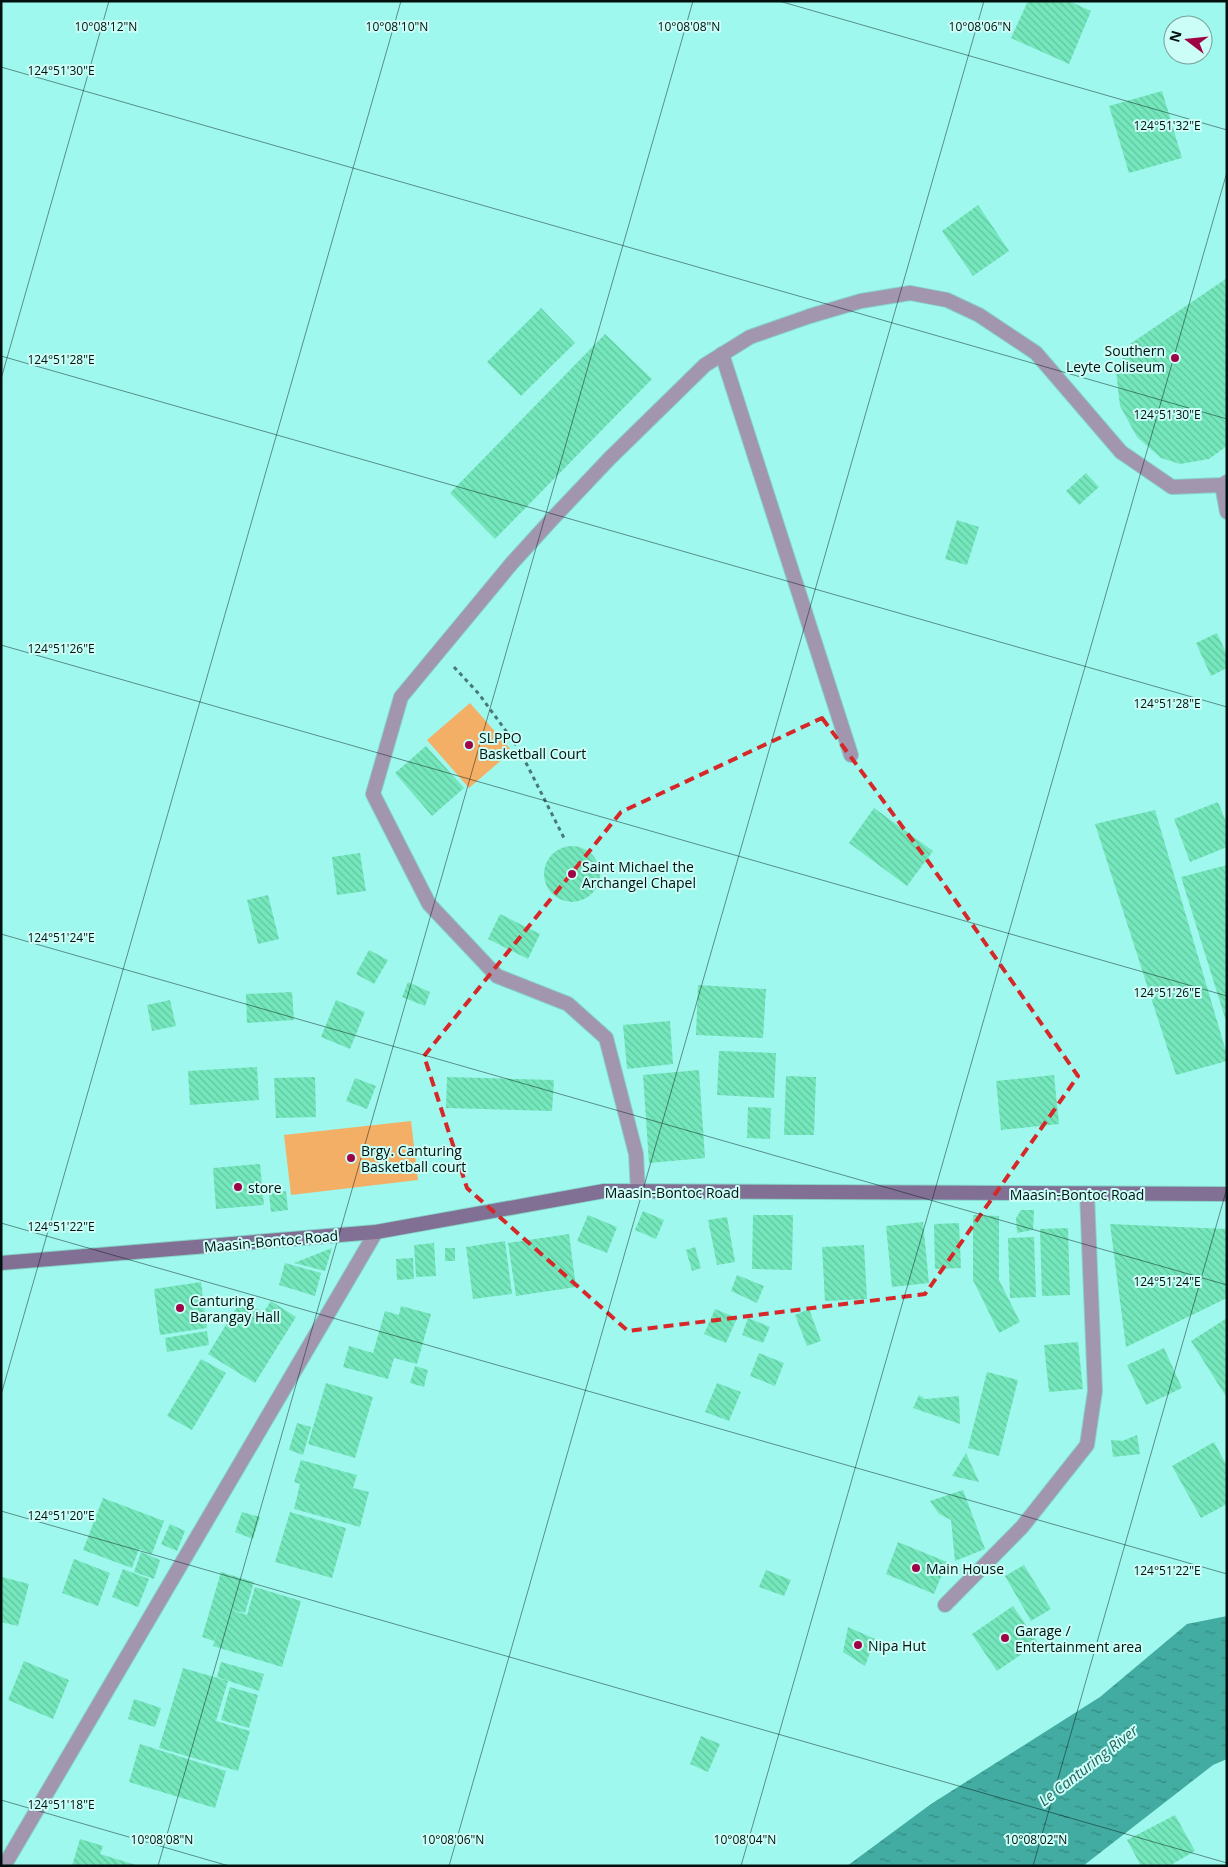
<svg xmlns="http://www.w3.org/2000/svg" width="1228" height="1867" font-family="'Open Sans',sans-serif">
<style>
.grass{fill:#f3af66}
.water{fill:url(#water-ripples)}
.building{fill:url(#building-back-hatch)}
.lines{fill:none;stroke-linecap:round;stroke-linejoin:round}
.service-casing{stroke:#86d3ca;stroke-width:16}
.minor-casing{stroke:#86d3ca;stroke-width:16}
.tertiary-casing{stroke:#86d3ca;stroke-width:16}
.secondary-casing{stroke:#86d3ca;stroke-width:16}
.path{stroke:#487974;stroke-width:3;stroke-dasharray:4 4;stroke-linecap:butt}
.service{stroke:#a296af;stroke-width:14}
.minor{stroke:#a296af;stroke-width:14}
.tertiary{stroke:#a296af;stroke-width:14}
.secondary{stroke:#817094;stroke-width:14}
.marked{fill:none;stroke:#d62828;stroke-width:4;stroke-dasharray:10 6;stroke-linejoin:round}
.ticks{fill:none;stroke:#00100e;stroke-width:1;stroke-opacity:0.45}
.poi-dot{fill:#9f0245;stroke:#cbfef7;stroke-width:2}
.labels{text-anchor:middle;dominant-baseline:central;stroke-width:4;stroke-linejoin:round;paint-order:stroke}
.poi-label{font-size:14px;fill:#00100e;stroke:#cbfef7;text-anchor:start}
.street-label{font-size:14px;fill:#00100e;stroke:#cbfef7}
.water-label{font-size:15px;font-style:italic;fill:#26605a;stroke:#cbfef7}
.ticks-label{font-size:12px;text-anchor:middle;fill:#00100e;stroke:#cbfef7;stroke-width:4;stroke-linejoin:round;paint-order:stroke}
</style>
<defs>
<pattern id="water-ripples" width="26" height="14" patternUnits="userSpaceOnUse" patternTransform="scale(1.25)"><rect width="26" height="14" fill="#42aca2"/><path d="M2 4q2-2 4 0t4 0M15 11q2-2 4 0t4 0" fill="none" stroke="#358b82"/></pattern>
<pattern id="building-back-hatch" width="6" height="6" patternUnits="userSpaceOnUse" patternTransform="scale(1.25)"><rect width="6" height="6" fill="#74e7bc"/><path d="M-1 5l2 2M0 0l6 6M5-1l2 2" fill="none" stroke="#63c5a0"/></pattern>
</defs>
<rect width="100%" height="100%" fill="#9ff8ee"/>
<g class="grass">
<polygon points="470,703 512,751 469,788 427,740"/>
<polygon points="411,1121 418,1180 291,1195 284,1135"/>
</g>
<polygon class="water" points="1227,1616 1227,1759 1213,1765 1083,1866 847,1866 931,1804 1100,1697 1187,1624"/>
<g class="building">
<polygon points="1028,1 1069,1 1091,11 1069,64 1011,38"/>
<polygon points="1162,91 1182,158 1129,173 1109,106"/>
<polygon points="978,205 1009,251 973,276 942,231"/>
<polygon points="1227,278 1227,446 1209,459 1180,464 1161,458 1137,437 1120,406 1116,371 1130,344"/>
<polygon points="541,308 575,343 521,396 487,362"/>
<polygon points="605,334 652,379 495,539 450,493"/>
<polygon points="1086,473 1099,487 1079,505 1066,491"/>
<polygon points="957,520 979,527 967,565 945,559"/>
<polygon points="1217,633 1227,655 1227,668 1211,676 1196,643"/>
<polygon points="426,746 464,788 432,816 395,773"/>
<polygon points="1218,802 1227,824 1227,847 1190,862 1174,819"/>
<polygon points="874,808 933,851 907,886 849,843"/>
<polygon points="1155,810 1227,1055 1227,1061 1176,1075 1095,824"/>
<circle cx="572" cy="874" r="28"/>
<polygon points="360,853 366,891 337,895 332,857"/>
<polygon points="1227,865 1227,1021 1226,1021 1181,877"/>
<polygon points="268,895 279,939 258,944 247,900"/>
<polygon points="500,914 540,934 528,959 488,939"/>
<polygon points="369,950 388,960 374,984 356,974"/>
<polygon points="408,982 430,992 425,1006 402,997"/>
<polygon points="698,985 766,989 763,1038 696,1035"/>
<polygon points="292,992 294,1020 247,1023 246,994"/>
<polygon points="170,1000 176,1026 152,1031 147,1005"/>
<polygon points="336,1000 365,1012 350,1049 321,1037"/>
<polygon points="670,1021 673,1064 627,1069 623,1025"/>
<polygon points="719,1051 776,1053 774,1098 717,1095"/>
<polygon points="257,1067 259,1100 190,1105 188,1071"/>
<polygon points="699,1070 705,1158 649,1163 643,1075"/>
<polygon points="1054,1075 1059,1124 1001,1130 996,1081"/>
<polygon points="786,1076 816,1077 814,1135 784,1135"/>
<polygon points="315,1077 316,1117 276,1118 274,1078"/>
<polygon points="447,1077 554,1080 552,1111 446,1108"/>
<polygon points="355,1078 376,1086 367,1109 346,1101"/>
<polygon points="748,1107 771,1108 770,1139 747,1138"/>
<polygon points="260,1164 264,1205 216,1209 213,1168"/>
<polygon points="286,1191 288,1210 271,1212 269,1194"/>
<polygon points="1021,1210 1034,1210 1033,1230 1017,1233 1016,1218"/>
<polygon points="643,1211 664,1220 656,1239 635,1230"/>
<polygon points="588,1215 617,1227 607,1253 577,1241"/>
<polygon points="753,1215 793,1215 792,1270 752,1269"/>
<polygon points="973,1215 999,1216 999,1280 1020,1322 999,1333 973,1280"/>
<polygon points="727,1217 735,1262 717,1265 708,1220"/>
<polygon points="923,1222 929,1283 892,1287 886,1226"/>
<polygon points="959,1223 961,1268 935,1269 934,1224"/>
<polygon points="1110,1224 1227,1229 1227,1298 1126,1347"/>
<polygon points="1068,1228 1070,1295 1042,1296 1040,1229"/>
<polygon points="569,1234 576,1287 516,1296 508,1243"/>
<polygon points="1034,1237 1036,1297 1010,1298 1008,1238"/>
<polygon points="505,1241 512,1294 473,1299 466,1247"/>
<polygon points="434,1243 436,1276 416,1277 414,1245"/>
<polygon points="864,1245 867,1299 825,1301 822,1247"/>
<polygon points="695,1247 701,1268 692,1271 686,1250"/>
<polygon points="332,1248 325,1271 294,1263"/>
<rect x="445" y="1248" width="10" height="13"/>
<polygon points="413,1258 414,1279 397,1280 396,1259"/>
<polygon points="285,1263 321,1273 315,1296 279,1285"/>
<polygon points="737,1275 764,1286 757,1303 731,1291"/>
<polygon points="201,1282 207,1328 160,1335 154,1289"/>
<polygon points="242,1299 263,1313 271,1301 296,1317 255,1383 208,1354"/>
<polygon points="401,1306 431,1314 417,1364 394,1358 388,1379 343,1367 349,1346 373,1353 385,1311 399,1315"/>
<polygon points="715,1309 737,1318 726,1343 704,1334"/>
<polygon points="809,1309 821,1341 807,1346 795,1315"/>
<polygon points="748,1318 770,1327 763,1343 742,1335"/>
<polygon points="1227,1318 1227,1398 1191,1341"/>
<polygon points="207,1331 209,1345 167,1352 165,1338"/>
<polygon points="1078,1342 1083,1389 1049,1392 1044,1345"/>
<polygon points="1164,1348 1182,1388 1146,1405 1127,1365"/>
<polygon points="759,1353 784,1363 775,1386 750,1376"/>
<polygon points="201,1359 226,1373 192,1430 167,1416"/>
<polygon points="415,1366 428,1370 424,1387 410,1383"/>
<polygon points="987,1372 1018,1380 999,1456 968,1448"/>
<polygon points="326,1383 373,1397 355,1458 308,1444"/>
<polygon points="717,1383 741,1392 729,1421 705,1412"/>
<polygon points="919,1395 925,1399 959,1396 960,1424 913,1408"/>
<polygon points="297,1423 311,1427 303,1455 289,1450"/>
<polygon points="1137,1435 1140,1454 1113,1457 1111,1440 1122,1441"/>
<polygon points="1214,1442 1227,1466 1227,1504 1201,1518 1172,1466"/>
<polygon points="966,1453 979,1482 952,1476"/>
<polygon points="301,1460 357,1475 353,1488 369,1492 360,1527 294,1509 300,1484 294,1482"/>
<polygon points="963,1490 985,1549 955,1561 951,1520 939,1514 930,1501"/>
<polygon points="103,1498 164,1521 152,1554 139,1549 132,1568 83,1550"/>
<polygon points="242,1512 260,1517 253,1539 235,1532"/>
<polygon points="290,1512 346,1528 332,1578 275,1562"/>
<polygon points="170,1524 185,1531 177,1551 161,1544"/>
<polygon points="898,1542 947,1562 934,1594 886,1574"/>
<polygon points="141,1552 160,1560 154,1579 134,1572"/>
<polygon points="74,1559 110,1573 98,1606 62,1593"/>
<polygon points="1024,1565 1051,1609 1031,1621 1005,1576"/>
<polygon points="123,1569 149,1579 138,1607 112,1597"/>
<polygon points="766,1570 791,1580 784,1596 759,1587"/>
<polygon points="221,1572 254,1582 245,1613 230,1610 247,1615 255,1587 301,1601 282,1667 213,1646 224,1607 214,1641 202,1637"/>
<polygon points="2,1577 29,1584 18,1626 1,1622"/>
<polygon points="1013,1606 1038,1643 997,1671 972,1634"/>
<polygon points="848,1627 875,1639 865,1666 843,1652"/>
<polygon points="24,1661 69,1680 53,1719 8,1700"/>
<polygon points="221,1662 264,1674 259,1691 217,1677"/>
<polygon points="183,1668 228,1681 216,1721 250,1731 238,1771 159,1748"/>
<polygon points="230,1687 258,1695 249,1728 221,1720"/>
<polygon points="134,1699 161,1708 155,1727 128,1719"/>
<polygon points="701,1736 720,1744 708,1772 690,1764"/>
<polygon points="140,1744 226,1771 215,1808 129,1782"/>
<polygon points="1175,1815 1195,1851 1169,1866 1141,1866 1127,1840"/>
<polygon points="80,1839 103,1846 100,1854 139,1866 72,1866"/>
</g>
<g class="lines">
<defs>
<g id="service">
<polyline points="722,354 851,755"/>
<polyline points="1222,485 1227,512"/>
<polyline points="638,1192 636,1154 606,1038 568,1004 497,976 429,904 373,794 401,697 512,563 554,517 610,458 705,365 750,337 810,316"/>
<polyline points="945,1605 1022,1527 1087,1445 1095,1391 1087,1194"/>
</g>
<polyline id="minor" points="810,316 861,301 910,293 947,300 979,315 1036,353 1121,452 1172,487 1222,485 1227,482"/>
<polyline id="tertiary" points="4,1866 376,1232"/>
<polyline id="secondary" points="1,1263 376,1232 604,1191 1227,1194"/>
</defs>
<use href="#service" class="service-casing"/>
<use href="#minor" class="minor-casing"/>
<use href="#tertiary" class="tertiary-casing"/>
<use href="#secondary" class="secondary-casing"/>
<polyline class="path" points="454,667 479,694 519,749 564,838"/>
<use href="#service" class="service"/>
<use href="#minor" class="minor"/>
<use href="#tertiary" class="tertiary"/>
<use href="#secondary" class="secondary"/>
</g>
<path class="marked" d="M822,718L930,864L1078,1076L925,1294L628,1331L467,1188L424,1056L621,812Z"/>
<path class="ticks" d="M779,1L1227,130M1,67L1227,419M1,356L1227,707M1,379L109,1M1,645L1227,996M1,934L1227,1285M1,1223L1227,1574M1,1395L401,1M1,1511L1227,1863M1,1800L229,1866M158,1866L693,1M449,1866L984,1M741,1866L1227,172M1033,1866L1227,1188"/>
<g class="poi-dot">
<circle cx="1175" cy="358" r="5"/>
<circle cx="469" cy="745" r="5"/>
<circle cx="572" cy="874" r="5"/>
<circle cx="351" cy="1158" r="5"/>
<circle cx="238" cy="1187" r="5"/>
<circle cx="180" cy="1308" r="5"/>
<circle cx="916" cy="1568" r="5"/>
<circle cx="1005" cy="1638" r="5"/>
<circle cx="858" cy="1645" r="5"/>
</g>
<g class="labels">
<g class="poi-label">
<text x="1165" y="350" text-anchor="end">Southern<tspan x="1165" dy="16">Leyte Coliseum</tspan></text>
<text x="479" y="737">SLPPO<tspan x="479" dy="16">Basketball Court</tspan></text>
<text x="582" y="866">Saint Michael the<tspan x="582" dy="16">Archangel Chapel</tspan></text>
<text x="361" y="1150">Brgy. Canturing<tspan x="361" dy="16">Basketball court</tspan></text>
<text x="248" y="1187">store</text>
<text x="190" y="1300">Canturing<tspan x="190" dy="16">Barangay Hall</tspan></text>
<text x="926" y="1568">Main House</text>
<text x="1015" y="1630">Garage /<tspan x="1015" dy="16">Entertainment area</tspan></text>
<text x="868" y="1645">Nipa Hut</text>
</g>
<g class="street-label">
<text x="672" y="1192">Maasin-Bontoc Road</text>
<text x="1077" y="1194">Maasin-Bontoc Road</text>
<text transform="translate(271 1241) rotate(-5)">Maasin-Bontoc Road</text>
</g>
<g class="water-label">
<text transform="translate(1088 1765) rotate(-38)">Le Canturing River</text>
</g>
</g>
<g class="ticks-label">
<text x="106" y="31">10°08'12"N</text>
<text x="397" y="31">10°08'10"N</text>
<text x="689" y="31">10°08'08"N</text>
<text x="980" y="31">10°08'06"N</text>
<text x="61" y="75">124°51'30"E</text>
<text x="1167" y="130">124°51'32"E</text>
<text x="61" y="364">124°51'28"E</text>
<text x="1167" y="419">124°51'30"E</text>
<text x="61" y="653">124°51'26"E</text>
<text x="1167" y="708">124°51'28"E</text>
<text x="61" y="942">124°51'24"E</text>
<text x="1167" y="997">124°51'26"E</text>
<text x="61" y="1231">124°51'22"E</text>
<text x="1167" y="1286">124°51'24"E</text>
<text x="61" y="1520">124°51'20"E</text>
<text x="1167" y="1575">124°51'22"E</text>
<text x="61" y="1809">124°51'18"E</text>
<text x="162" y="1844">10°08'08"N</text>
<text x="453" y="1844">10°08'06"N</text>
<text x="745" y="1844">10°08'04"N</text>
<text x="1036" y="1844">10°08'02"N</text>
</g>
<rect width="1228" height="1867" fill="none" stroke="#00100e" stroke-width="5"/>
<g transform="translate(1188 40) rotate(286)"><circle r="24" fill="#cbfef7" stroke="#7a9f9a"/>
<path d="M0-4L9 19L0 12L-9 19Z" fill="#9f0245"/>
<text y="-8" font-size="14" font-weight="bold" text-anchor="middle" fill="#00100e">N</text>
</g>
</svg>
